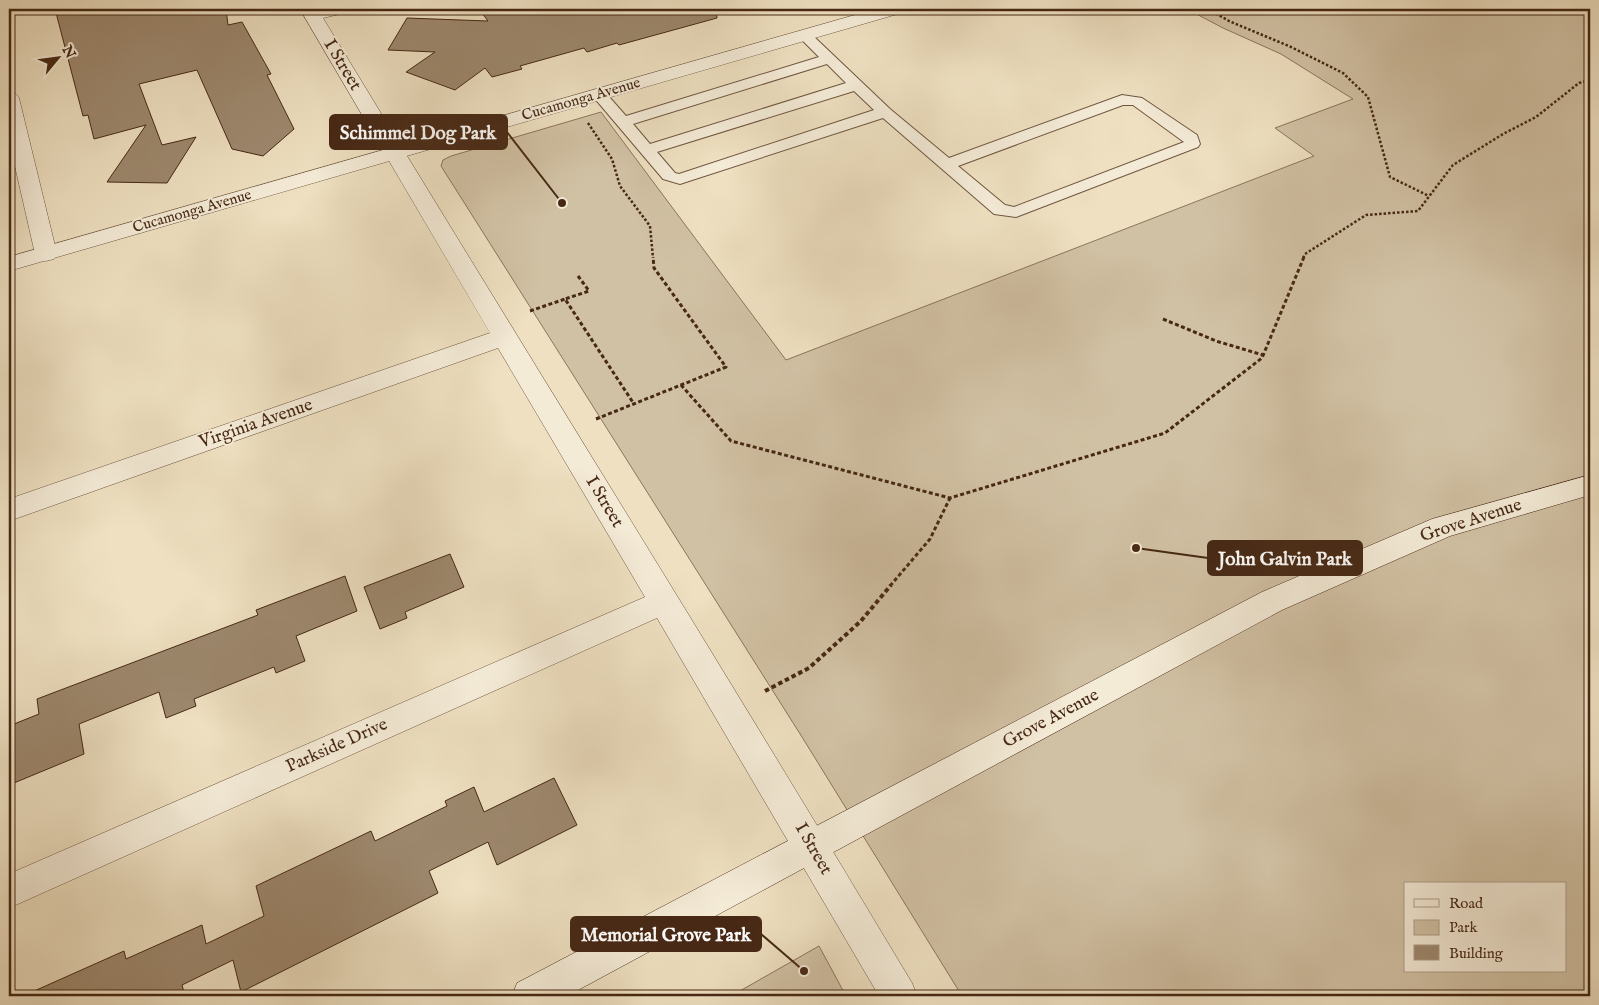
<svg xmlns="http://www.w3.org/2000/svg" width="1599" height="1005" font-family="'IM FELL English',serif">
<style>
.green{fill:#d1c1a4;stroke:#8c745c;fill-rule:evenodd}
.building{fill:#9d886e;stroke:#462815}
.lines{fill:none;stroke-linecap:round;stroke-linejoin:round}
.service-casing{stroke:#705640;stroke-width:2}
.minor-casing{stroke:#705640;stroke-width:1}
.tertiary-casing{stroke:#705640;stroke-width:1}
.secondary-casing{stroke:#462815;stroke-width:1}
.path-far2{stroke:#462815;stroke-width:2.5;stroke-dasharray:2.5 2;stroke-linecap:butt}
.path-far1{stroke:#462815;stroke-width:3;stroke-dasharray:4 2.5;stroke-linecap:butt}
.path{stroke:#462815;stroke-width:4;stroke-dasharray:4.5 3;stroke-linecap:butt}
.service{fill:#f4ebd7;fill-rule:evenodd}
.minor{fill:#f4ebd7;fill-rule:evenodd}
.tertiary{fill:#f4ebd7;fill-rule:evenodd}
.secondary{fill:#f4ebd7;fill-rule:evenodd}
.labels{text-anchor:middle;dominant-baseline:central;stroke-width:4;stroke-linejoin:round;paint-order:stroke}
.far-street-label{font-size:15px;fill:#462815;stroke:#f4ebd7}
.street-label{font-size:18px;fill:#462815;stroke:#f4ebd7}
.leader{fill:none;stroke:#462815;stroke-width:2}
.callout-dot{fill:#462815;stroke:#f4ebd7;stroke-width:2}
.callout{fill:#462815;stroke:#462815;stroke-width:2}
.callout-label{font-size:19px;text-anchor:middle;font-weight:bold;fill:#fff}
</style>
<rect width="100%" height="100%" fill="#eee0c1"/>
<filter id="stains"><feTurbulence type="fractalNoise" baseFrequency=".004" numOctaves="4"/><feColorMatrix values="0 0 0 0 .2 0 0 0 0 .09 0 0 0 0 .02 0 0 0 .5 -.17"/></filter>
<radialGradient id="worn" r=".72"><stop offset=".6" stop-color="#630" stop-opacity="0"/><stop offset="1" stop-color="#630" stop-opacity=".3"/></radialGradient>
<g class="green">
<path d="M1187,9H1590V996H962L802,737L441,166L443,160L451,156L601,112L786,360L1314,156L1275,128L1353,99L1281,54L1223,28ZM1405,884H1565V971H1405Z"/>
<polygon points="819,946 846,996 731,996"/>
</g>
<g class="building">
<polygon points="55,9 226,9 228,25 242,22 271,74 267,75 294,129 263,156 232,149 197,70 139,84 162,145 196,137 167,183 107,182 146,125 94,139 88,115 83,116"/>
<polygon points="479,9 716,9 717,18 619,45 617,43 587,52 584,48 520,66 522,69 492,77 485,68 455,90 406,72 435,52 388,50 407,18 488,21"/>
<polygon points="450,554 464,587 405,612 407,618 380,629 364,587"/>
<polygon points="345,576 357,611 296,636 305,661 276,673 274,667 194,699 196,706 166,718 159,692 79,724 84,754 9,785 9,726 39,714 37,699 258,615 256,610"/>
<polygon points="554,778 577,825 497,865 488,842 429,871 438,893 241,992 233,960 182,985 185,996 23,996 124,951 126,959 202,925 206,944 264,916 256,886 371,831 375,841 447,806 445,801 474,787 484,812"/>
</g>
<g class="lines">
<defs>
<path id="service" d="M804,31L809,32L890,109L949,158L1122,95L1142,98L1197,135L1200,144L1198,147L1016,217L994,214L883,118L686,182L680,184L663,179L591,94L594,91H604L626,116L819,57L797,35L799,32ZM827,64L846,83L650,144L633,124ZM854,91L874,110L679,174L675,173L657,152ZM1123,105H1133L1184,142L1014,207L1005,205L958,166Z"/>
<g id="minor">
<path d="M300,9H347L344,13L323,18C519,341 718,659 912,983L917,996H879L657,618L9,908V874L645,597L498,348L9,521V499L490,333Z"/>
<polygon points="9,92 16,94 19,98 57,254 54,259 46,261 38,259 35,254 9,140"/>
</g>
<polygon id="tertiary" points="876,9 904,9 901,13 9,271 9,257"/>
<polygon id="secondary" points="1590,475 1590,495 1450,536 1282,610 567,996 512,996 517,983 1262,592 1432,519"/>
</defs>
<use href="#service" class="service-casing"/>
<use href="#minor" class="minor-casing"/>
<use href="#tertiary" class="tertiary-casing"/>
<use href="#secondary" class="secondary-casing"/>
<g class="path-far2">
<polyline points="1208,9 1229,21 1291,47 1343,73 1368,97 1390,177 1429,196"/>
<polyline points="588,123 612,159 620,186 650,226 653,258"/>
<polyline points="1303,258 1305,254 1366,215 1418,211 1453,165 1503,134 1536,117 1579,83 1590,80"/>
</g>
<g class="path-far1">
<polyline points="578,276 589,291 565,299 634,404"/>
<polyline points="530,311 565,299"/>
<polyline points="1163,319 1216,341 1263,355"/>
<polyline points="681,385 731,441 950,498 1165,433 1262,358 1304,257"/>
<polyline points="596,419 726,367 654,268 653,257"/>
<polyline points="890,586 930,539 950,498"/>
</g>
<polyline class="path" points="765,691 809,668 861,621 891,585"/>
<use href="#service" class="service"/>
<use href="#minor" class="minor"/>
<use href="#tertiary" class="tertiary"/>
<use href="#secondary" class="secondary"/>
</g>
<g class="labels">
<g class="far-street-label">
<text transform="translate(581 99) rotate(-16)">Cucamonga Avenue</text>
<text transform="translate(192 211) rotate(-16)">Cucamonga Avenue</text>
</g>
<g class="street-label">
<text transform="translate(342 65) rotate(59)">I Street</text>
<text transform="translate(256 424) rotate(-19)">Virginia Avenue</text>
<text transform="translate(604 502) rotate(59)">I Street</text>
<text transform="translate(1471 521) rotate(-18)">Grove Avenue</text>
<text transform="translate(1051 719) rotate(-28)">Grove Avenue</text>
<text transform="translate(337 746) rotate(-24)">Parkside Drive</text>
<text transform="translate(813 849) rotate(60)">I Street</text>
</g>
</g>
<path class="leader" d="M562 203L507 132M1136 548L1208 558M804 971L761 934"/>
<g class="callout-dot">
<circle cx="562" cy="203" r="5"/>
<circle cx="1136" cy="548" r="5"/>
<circle cx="804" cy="971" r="5"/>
</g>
<g class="callout">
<rect x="330" y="115" width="177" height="34" rx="5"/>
<rect x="1208" y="541" width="154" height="34" rx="5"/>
<rect x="571" y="917" width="190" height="34" rx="5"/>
</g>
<g class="callout-label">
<text x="418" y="139">Schimmel Dog Park</text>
<text x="1285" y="565">John Galvin Park</text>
<text x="666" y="941">Memorial Grove Park</text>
</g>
<rect width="1599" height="1005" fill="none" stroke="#eee0c1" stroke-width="30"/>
<rect x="10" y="10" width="1579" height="985" fill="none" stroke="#462815" stroke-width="2.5"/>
<rect x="15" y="15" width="1569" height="975" fill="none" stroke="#462815"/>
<rect x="1404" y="882" width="162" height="90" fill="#f4ebd7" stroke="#ae9d89"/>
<rect x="1414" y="899" width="25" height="8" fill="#f4ebd7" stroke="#ae9d89"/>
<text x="1449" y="908" font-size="15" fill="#462815">Road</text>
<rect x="1414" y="920" width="25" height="15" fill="#d1c1a4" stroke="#ae9d89"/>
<text x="1449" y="932" font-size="15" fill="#462815">Park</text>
<rect x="1414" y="945" width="25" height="15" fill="#9d886e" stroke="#ae9d89"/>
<text x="1449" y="958" font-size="15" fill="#462815">Building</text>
<g transform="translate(58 58) rotate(61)" stroke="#f4ebd7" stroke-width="4" paint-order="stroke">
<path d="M0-4L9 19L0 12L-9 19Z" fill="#462815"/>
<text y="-8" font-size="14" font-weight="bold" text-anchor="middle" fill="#462815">N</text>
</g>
<rect width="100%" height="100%" filter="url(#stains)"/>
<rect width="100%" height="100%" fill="url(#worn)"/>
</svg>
